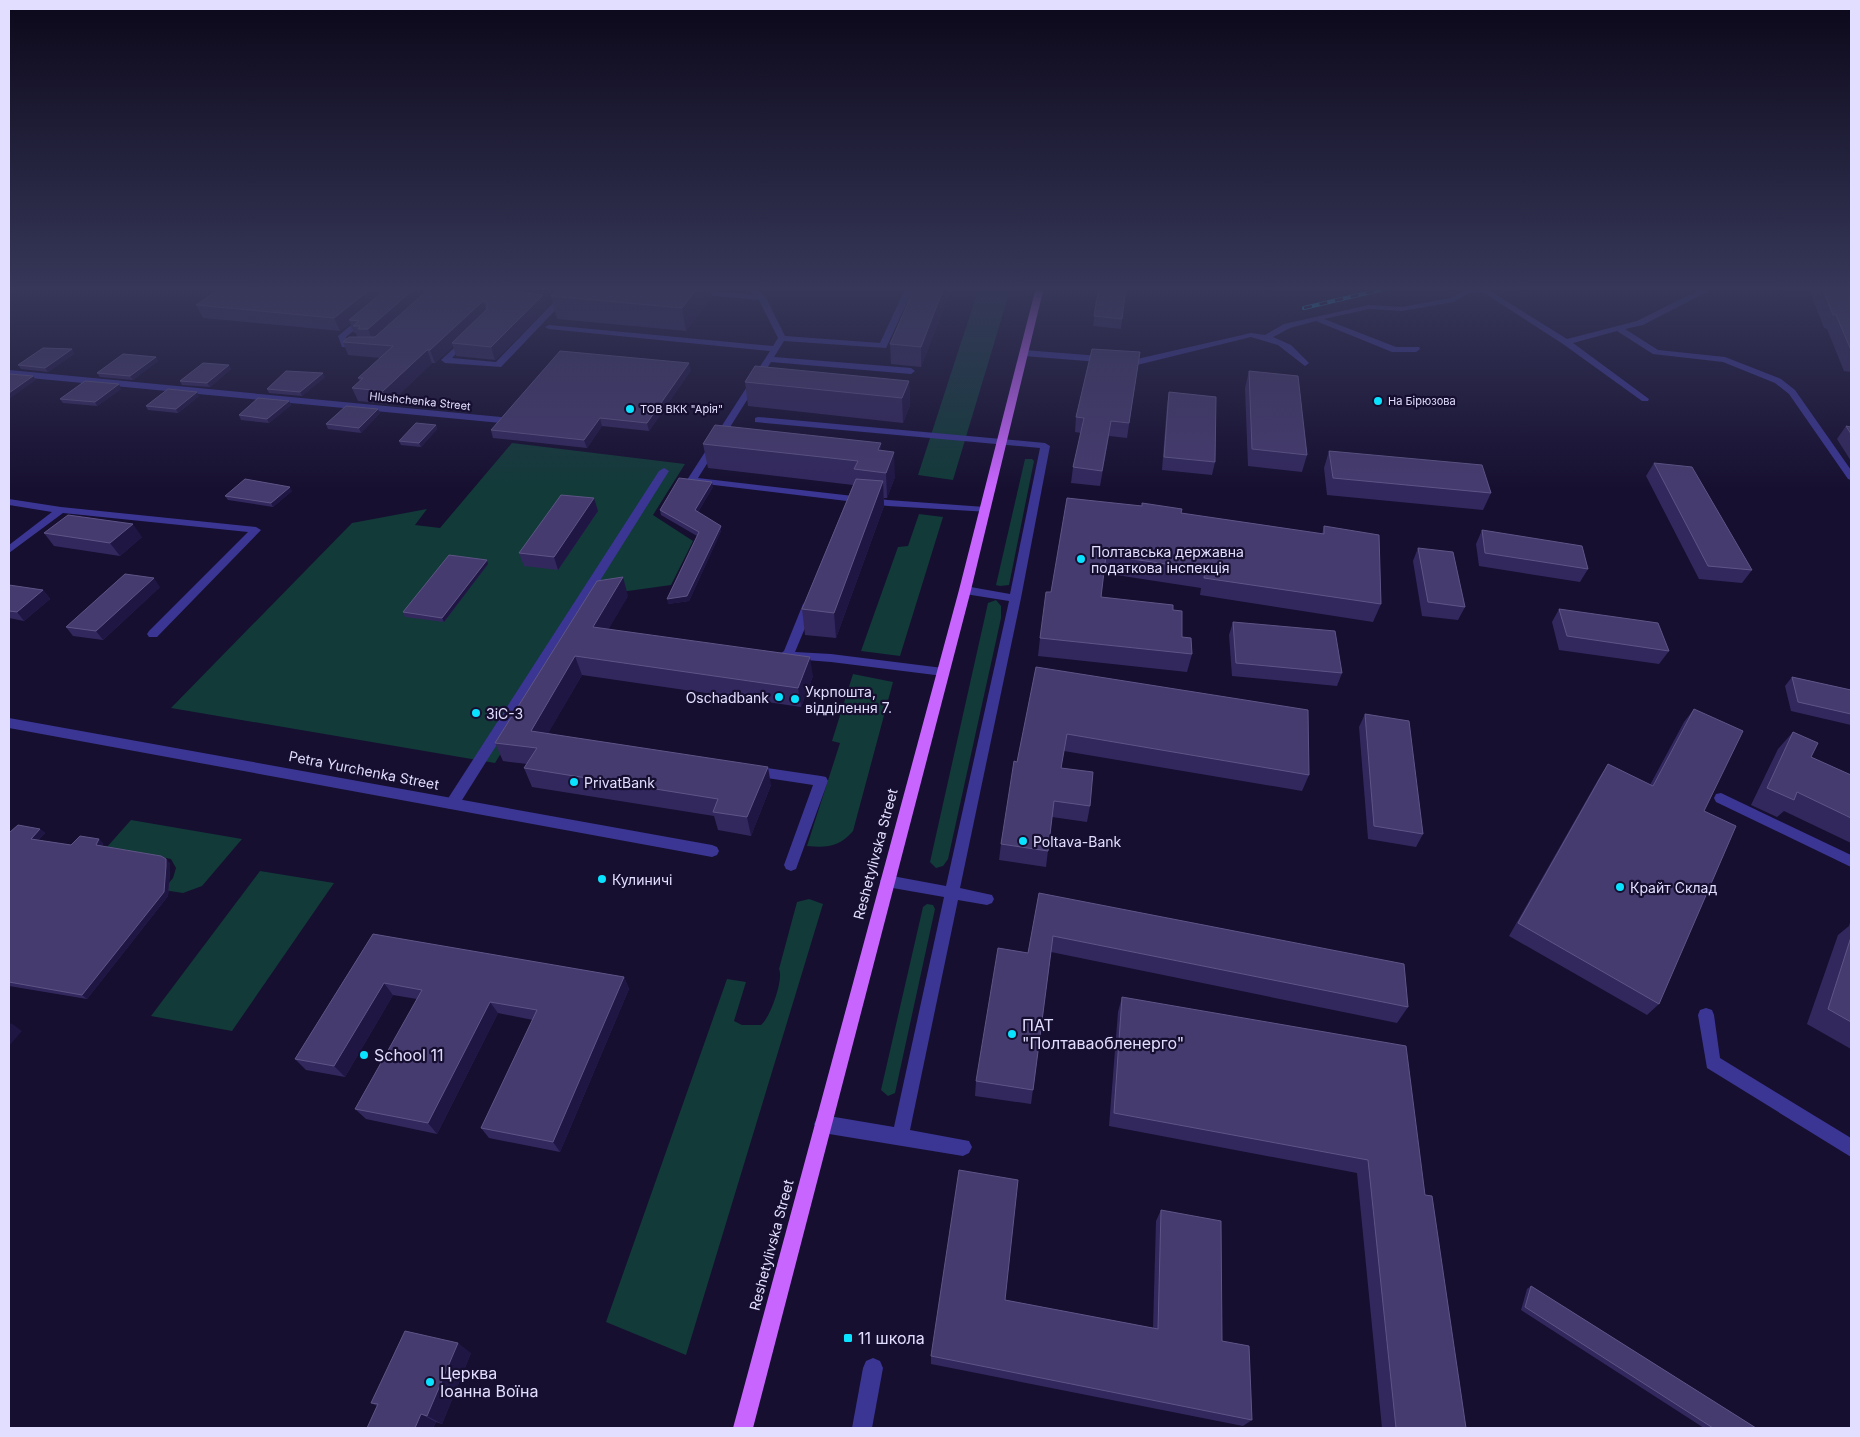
<svg xmlns="http://www.w3.org/2000/svg" width="1860" height="1437" font-family="Inter,sans-serif">
<style>
.green{fill:#123a39}
.lines{fill:none;stroke-linecap:round;stroke-linejoin:round}
.service{fill:#3b3693;fill-rule:evenodd}
.minor{fill:#3b3693;fill-rule:evenodd}
.primary{fill:#c865ff;fill-rule:evenodd}
.rail-casing{stroke:#0ae3ff;stroke-width:4}
.rail{stroke:#160f30;stroke-width:2.5;stroke-dasharray:8;stroke-linecap:butt}
.wall{fill:#33285e}
.shaded-wall{fill:#201644}
.building{fill:#463b6f;stroke:#5e5586}
.poi-dot{fill:#0ae3ff;stroke:#160f30;stroke-width:2}
.labels{text-anchor:middle;dominant-baseline:central;stroke-width:4.5;stroke-linejoin:round;paint-order:stroke}
.far-street-label{font-size:11px;fill:#e2deff;stroke:#160f30}
.far-poi-label{font-size:11px;fill:#e2deff;stroke:#160f30;text-anchor:start}
.poi-label{font-size:14px;fill:#e2deff;stroke:#160f30;text-anchor:start}
.street-label{font-size:14px;fill:#e2deff;stroke:#160f30}
.near-poi-label{font-size:16px;fill:#e2deff;stroke:#160f30;text-anchor:start}
</style>
<rect width="100%" height="100%" fill="#160f30"/>
<g class="green">
<polygon points="979,287 1011,287 953,480 918,475"/>
<polygon points="512,443 685,464 653,515 693,541 671,585 599,595 495,763 171,708 352,523 427,509 415,525 440,528"/>
<polygon points="1025,459 1032,459 1034,461 1009,585 1000,586 996,585"/>
<polygon points="919,514 943,517 900,656 861,651 898,547 908,546"/>
<polygon points="996,600 1001,606 1001,618 948,859 943,866 936,868 930,862 988,603"/>
<path d="M853,674L893,682L853,831C839,847 827,848 807,846L840,743L832,741Z"/>
<polygon points="131,820 242,839 202,886 183,893 163,890 173,878 176,868 171,859 107,847"/>
<polygon points="260,871 334,883 232,1031 151,1016"/>
<path d="M809,899L823,904L686,1355L606,1322L727,979L746,982L734,1021L742,1025H761C770,1018 784,979 779,969L797,902Z"/>
<polygon points="927,904 933,905 935,909 895,1093 888,1096 881,1090 923,907"/>
</g>
<g class="lines">
<g class="service">
<polygon points="746,287 755,287 766,298 785,336 880,343 906,287 914,287 886,348 784,341 774,357 911,368 915,371 911,374 771,362 698,478 888,500 985,507 989,508 989,512 888,506 689,482 687,480 770,351 549,329 545,327 549,325 773,346 778,338 759,300 695,294 691,292 695,290 754,295"/>
<polygon points="1705,287 1716,287 1643,325 1625,329 1658,350 1725,357 1781,379 1795,390 1851,470 1851,480 1848,479 1789,394 1775,383 1723,362 1653,354 1617,331 1573,343 1649,399 1648,401 1642,401 1563,344 1483,292 1469,293 1453,302 1402,311 1369,309 1324,319 1396,347 1419,347 1420,349 1416,352 1392,352 1316,321 1290,328 1273,337 1291,345 1309,363 1305,366 1278,345 1251,337 1137,365 1024,356 1020,353 1024,350 1137,359 1251,333 1265,335 1284,324 1369,305 1402,307 1451,298 1467,289 1485,288 1567,339 1637,321"/>
<polygon points="555,301 562,303 501,367 445,363 441,360 466,337 470,339 452,358 496,362"/>
<polygon points="362,316 369,318 346,337 348,343 360,346 356,348 342,347 338,336"/>
<polygon points="758,417 1045,443 1050,446 1021,598 960,888 992,895 994,899 992,903 987,905 958,900 910,1130 969,1141 972,1147 969,1153 963,1156 823,1133 817,1130 814,1124 817,1118 823,1115 894,1127 944,897 887,887 882,885 880,881 882,877 887,875 946,886 1009,601 965,594 959,590 965,586 1010,594 1040,448 755,422 755,418"/>
<polygon points="664,468 669,471 457,808 452,809 447,808 445,804 447,800 659,471"/>
<polygon points="9,499 61,507 256,527 261,530 157,637 149,637 147,634 149,631 248,532 63,513 9,553 9,545 52,512 9,505"/>
<polygon points="809,600 815,604 795,652 831,654 943,668 949,672 943,676 831,662 780,658 778,655 784,651 803,604"/>
<polygon points="753,766 821,776 826,777 828,781 796,869 791,871 786,869 784,865 813,785 748,775 746,771 748,767"/>
<polygon points="1721,793 1851,855 1851,867 1716,802 1714,798 1716,794"/>
<polygon points="1706,1008 1712,1010 1714,1015 1720,1058 1851,1138 1851,1157 1707,1068 1698,1015 1700,1010"/>
<polygon points="873,1358 880,1361 883,1368 872,1428 852,1428 863,1368 866,1361"/>
</g>
<g class="minor">
<polygon points="9,370 501,417 506,420 501,423 9,376"/>
<polygon points="9,718 712,845 717,847 719,851 717,855 712,857 9,728"/>
</g>
<polygon class="primary" points="1036,287 1044,287 971,590 753,1428 733,1428 959,590"/>
<defs>
<polyline id="rail" points="1304,308 1392,287"/>
</defs>
<use href="#rail" class="rail-casing"/>
<use href="#rail" class="rail"/>
</g>
<g class="wall">
<polygon points="559,287 719,287 717,290 710,289 711,298 686,331 557,319 551,296"/>
<polygon points="764,287 784,287 783,289"/>
<polygon points="952,287 921,367 891,364 890,344"/>
<polygon points="1099,287 1126,287 1121,329 1093,326"/>
<polygon points="1808,287 1849,287 1851,292 1851,372 1844,371 1827,329 1824,328"/>
<polygon points="543,295 547,308 495,360 456,356 453,346 435,363 432,363 389,404 358,401 352,388 360,381 358,378 380,358 348,355 343,342 357,337 356,333 354,333 350,323 340,331 203,318 196,305"/>
<polygon points="72,349 74,354 48,372 21,369 18,365"/>
<polygon points="1140,352 1127,438 1109,436 1100,486 1071,483 1073,467 1081,433 1075,432 1076,417"/>
<polygon points="156,357 158,361 133,380 100,377 97,373"/>
<polygon points="229,365 231,369 210,387 182,385 180,381"/>
<polygon points="691,370 649,431 602,426 587,448 493,438 491,430"/>
<polygon points="1249,371 1307,455 1302,472 1248,466 1245,388"/>
<polygon points="325,377 302,396 269,393 267,389"/>
<polygon points="909,381 910,405 903,423 748,406 745,382"/>
<polygon points="121,389 97,406 63,403 60,399"/>
<polygon points="1169,392 1215,462 1212,475 1162,470 1167,404"/>
<polygon points="199,396 178,413 148,410 146,406"/>
<polygon points="289,401 291,405 269,423 241,420 239,415"/>
<polygon points="380,413 361,433 328,429 326,424"/>
<polygon points="436,425 437,429 421,447 401,445 399,441"/>
<polygon points="1846,426 1851,427 1851,461 1837,439"/>
<polygon points="703,444 881,450 895,477 887,498 884,498 884,506 836,638 805,635 802,609 853,485 708,468"/>
<polygon points="1329,451 1491,493 1483,510 1327,495 1324,468"/>
<polygon points="1654,463 1752,570 1742,583 1699,579 1646,476"/>
<polygon points="713,487 698,512 721,531 689,601 668,604 697,536 661,515 660,510"/>
<polygon points="292,491 273,507 228,500 225,496"/>
<polygon points="1067,498 1181,513 1322,534 1324,526 1381,604 1373,622 1200,595 1201,588 1103,573 1101,597 1173,610 1182,637 1192,654 1187,672 1038,656 1040,638 1051,592"/>
<polygon points="598,511 558,570 524,566 519,553"/>
<polygon points="1482,530 1588,569 1580,582 1479,566 1476,544"/>
<polygon points="44,533 142,537 120,556 54,546"/>
<polygon points="1418,548 1465,607 1458,620 1422,616 1413,561"/>
<polygon points="488,564 444,622 405,617 403,612"/>
<polygon points="9,585 43,590 50,599 24,621 9,618"/>
<polygon points="160,587 103,640 73,636 66,627"/>
<polygon points="628,596 608,629 813,676 801,707 582,675 548,733 771,785 751,836 718,830 714,816 532,787 524,768 527,764 503,761 495,743"/>
<polygon points="1559,609 1669,651 1659,664 1559,650 1552,622"/>
<polygon points="1233,622 1342,673 1337,686 1232,676 1229,635"/>
<polygon points="1036,667 1309,775 1302,791 1064,751 1061,768 1090,806 1087,822 1052,817 1046,867 999,860 1001,844 1017,762"/>
<polygon points="1792,677 1851,690 1851,725 1791,711 1785,686"/>
<polygon points="1694,709 1704,811 1659,1004 1647,1015 1509,936 1599,778 1608,764 1650,785 1684,722"/>
<polygon points="1365,714 1423,834 1416,847 1368,839 1359,727"/>
<polygon points="1793,732 1811,757 1851,775 1851,843 1784,811 1777,817 1751,805 1778,749"/>
<polygon points="40,829 45,833 38,840 71,845 103,843 102,846 166,859 170,864 170,870 168,896 87,999 9,986 9,831"/>
<polygon points="1039,893 1408,1007 1397,1023 1051,952 1031,1104 975,1096 976,1081 1028,953"/>
<polygon points="1851,919 1851,1049 1807,1024 1838,935 1849,926"/>
<polygon points="373,934 624,977 629,989 560,1152 489,1138 481,1128 533,1020 498,1013 437,1134 366,1119 355,1109 417,999 393,995 345,1077 306,1070 295,1059"/>
<polygon points="1122,997 1425,1195 1466,1428 1382,1428 1357,1173 1109,1126 1118,1012"/>
<polygon points="1161,1210 1222,1341 1252,1420 1243,1426 931,1364 931,1356 1005,1300 1153,1328 1156,1221"/>
<polygon points="1531,1286 1756,1428 1704,1428 1521,1310 1527,1289"/>
<polygon points="471,1353 442,1424 436,1422 433,1428 367,1428 377,1406 371,1403"/>
</g>
<g class="shaded-wall">
<polygon points="373,287 394,287 349,320 350,323 340,331 334,318"/>
<polygon points="416,287 435,287 373,342 368,329"/>
<polygon points="698,287 710,287 711,298 686,331 682,308"/>
<polygon points="944,287 952,287 921,367 921,347"/>
<polygon points="543,295 547,308 495,360 491,347"/>
<polygon points="483,301 487,314 452,343 453,346 435,363 430,350"/>
<polygon points="72,349 74,354 48,372 45,368"/>
<polygon points="427,350 432,363 389,404 383,391"/>
<polygon points="156,357 158,361 133,380 130,376"/>
<polygon points="689,363 691,370 649,431 647,423"/>
<polygon points="229,365 231,369 210,387 207,383"/>
<polygon points="323,373 325,377 302,396 300,392"/>
<polygon points="33,376 36,380 9,399 9,393"/>
<polygon points="909,381 910,405 903,423 902,398"/>
<polygon points="119,384 121,389 97,406 95,402"/>
<polygon points="197,392 199,396 178,413 176,409"/>
<polygon points="289,401 291,405 269,423 267,419"/>
<polygon points="378,409 380,413 361,433 359,428"/>
<polygon points="600,418 602,426 587,448 584,440"/>
<polygon points="436,425 437,429 421,447 419,443"/>
<polygon points="881,443 882,468 878,450"/>
<polygon points="894,452 895,477 887,498 886,473"/>
<polygon points="883,481 884,506 836,638 834,613"/>
<polygon points="712,482 713,487 696,515 695,510"/>
<polygon points="290,487 292,491 273,507 271,503"/>
<polygon points="594,498 598,511 558,570 554,557"/>
<polygon points="133,524 142,537 120,556 110,543"/>
<polygon points="721,526 721,531 689,601 668,604 667,599"/>
<polygon points="487,560 488,564 444,622 442,618"/>
<polygon points="623,577 628,596 599,646 593,627"/>
<polygon points="154,578 160,587 103,640 96,631"/>
<polygon points="43,590 50,599 24,621 17,612"/>
<polygon points="575,656 582,675 539,749 531,731"/>
<polygon points="810,657 813,676 801,707 798,688"/>
<polygon points="768,767 771,785 751,836 747,817"/>
<polygon points="40,829 45,833 35,843 31,839"/>
<polygon points="99,839 103,843 101,850 96,845"/>
<polygon points="166,859 170,864 170,870 168,896 87,999 82,995"/>
<polygon points="624,977 629,989 560,1152 553,1142"/>
<polygon points="384,983 393,995 345,1077 334,1066"/>
<polygon points="490,1002 498,1013 437,1134 428,1123"/>
<polygon points="11,1023 22,1031 9,1046 9,1026"/>
<polygon points="458,1343 471,1353 442,1424 427,1416"/>
<polygon points="421,1414 436,1422 433,1428 415,1428"/>
</g>
<g class="building">
<polygon points="222,287 373,287 334,318 196,305"/>
<polygon points="389,287 416,287 368,329 358,329 360,326 353,326 359,321 349,320"/>
<polygon points="431,287 476,287 543,295 491,347 452,343 487,309 487,302 483,301 430,350 427,350 383,391 352,388 363,378 358,378 393,346 343,342 349,337 375,337"/>
<polygon points="559,287 698,287 682,308 551,296"/>
<polygon points="915,287 944,287 921,347 890,344"/>
<polygon points="1099,287 1126,287 1122,319 1094,316"/>
<polygon points="1822,287 1849,287 1851,292 1851,350 1836,315 1833,315"/>
<polygon points="43,348 72,349 45,368 18,365"/>
<polygon points="1092,349 1140,352 1129,423 1111,421 1102,471 1073,467 1084,418 1076,417"/>
<polygon points="560,351 689,363 647,423 600,418 584,440 491,430"/>
<polygon points="123,354 156,357 130,376 97,373"/>
<polygon points="203,363 229,365 207,383 180,381"/>
<polygon points="755,366 909,381 902,398 745,382"/>
<polygon points="286,371 323,373 300,392 267,389"/>
<polygon points="1249,371 1298,376 1307,455 1252,449"/>
<polygon points="9,374 33,376 9,393"/>
<polygon points="85,381 119,384 95,402 60,399"/>
<polygon points="168,389 197,392 176,409 146,406"/>
<polygon points="1169,392 1216,397 1215,462 1164,457"/>
<polygon points="258,398 289,401 267,419 239,415"/>
<polygon points="346,406 378,409 359,428 326,424"/>
<polygon points="416,423 436,425 419,443 399,441"/>
<polygon points="715,425 881,443 878,450 894,452 886,473 854,469 858,461 703,444"/>
<polygon points="1846,426 1851,427 1851,434"/>
<polygon points="1329,451 1482,465 1491,493 1333,478"/>
<polygon points="1654,463 1692,467 1752,570 1708,566"/>
<polygon points="679,478 712,482 695,510 721,526 687,596 667,599 699,532 660,510"/>
<polygon points="245,479 290,487 271,503 225,496"/>
<polygon points="856,479 883,481 834,613 802,609"/>
<polygon points="561,495 594,498 554,557 519,553"/>
<polygon points="1067,498 1142,506 1142,503 1182,509 1181,513 1324,534 1324,526 1379,535 1381,604 1204,578 1205,570 1106,555 1101,597 1173,605 1173,610 1182,611 1182,637 1191,638 1192,654 1040,638 1046,592 1051,592"/>
<polygon points="68,515 133,524 110,543 44,533"/>
<polygon points="1482,530 1582,546 1588,569 1485,553"/>
<polygon points="1418,548 1453,552 1465,607 1428,602"/>
<polygon points="449,555 487,560 442,618 403,612"/>
<polygon points="125,574 154,578 96,631 66,627"/>
<polygon points="623,577 593,627 810,657 798,688 575,656 531,731 768,767 747,817 713,812 718,799 524,768 537,748 495,743 597,581"/>
<polygon points="9,585 43,590 17,612 9,611"/>
<polygon points="1559,609 1658,623 1669,651 1567,636"/>
<polygon points="1233,622 1335,631 1342,673 1236,663"/>
<polygon points="1036,667 1308,710 1309,775 1067,734 1061,768 1093,772 1090,806 1054,801 1048,851 1001,844 1014,761 1017,762"/>
<polygon points="1792,677 1851,690 1851,714 1798,702"/>
<polygon points="1694,709 1743,731 1704,811 1736,826 1659,1004 1518,923 1608,764 1653,786"/>
<polygon points="1365,714 1409,721 1423,834 1374,826"/>
<polygon points="1793,732 1818,743 1811,757 1851,775 1851,818 1797,792 1794,800 1767,788"/>
<polygon points="18,825 40,829 31,839 71,845 80,836 99,839 96,845 161,856 166,859 166,866 164,892 82,995 9,982 9,831 10,832"/>
<polygon points="1039,893 1404,964 1408,1007 1053,936 1033,1090 976,1081 998,948 1028,953"/>
<polygon points="373,934 624,977 553,1142 481,1128 537,1010 490,1002 428,1123 355,1109 422,990 384,983 334,1066 295,1059"/>
<polygon points="1851,937 1851,1022 1828,1009"/>
<polygon points="1122,997 1406,1046 1425,1195 1432,1196 1466,1428 1396,1428 1368,1160 1114,1113"/>
<polygon points="959,1170 1018,1180 1005,1300 1158,1329 1161,1210 1221,1221 1222,1341 1249,1346 1252,1420 931,1356"/>
<polygon points="1531,1286 1756,1428 1713,1428 1525,1307"/>
<polygon points="405,1331 458,1343 427,1416 421,1414 415,1428 367,1428 378,1404 371,1403"/>
</g>
<linearGradient id="sky" x2="0" y2="1"><stop stop-color="#0c081a"/><stop offset="0.59" stop-color="#363759"/><stop offset="1" stop-color="#363759" stop-opacity="0"/></linearGradient>
<rect width="1860" height="489" fill="url(#sky)"/>
<g class="poi-dot">
<circle cx="1378" cy="401" r="5"/>
<circle cx="630" cy="409" r="5"/>
<circle cx="1081" cy="559" r="5"/>
<circle cx="779" cy="697" r="5"/>
<circle cx="795" cy="699" r="5"/>
<circle cx="476" cy="713" r="5"/>
<circle cx="574" cy="782" r="5"/>
<circle cx="1023" cy="841" r="5"/>
<circle cx="602" cy="879" r="5"/>
<circle cx="1620" cy="887" r="5"/>
<circle cx="1012" cy="1034" r="5"/>
<circle cx="364" cy="1055" r="5"/>
<rect x="843" y="1333" width="10" height="10" rx="2.5"/>
<circle cx="430" cy="1382" r="5"/>
</g>
<g class="labels">
<g class="far-street-label">
<text transform="translate(420 401) rotate(6)">Hlushchenka Street</text>
</g>
<g class="far-poi-label">
<text x="1388" y="401">На Бірюзова</text>
<text x="640" y="409">ТОВ ВКК "Арія"</text>
</g>
<g class="poi-label">
<text x="1091" y="551">Полтавська державна<tspan x="1091" dy="16">податкова інспекція</tspan></text>
<text x="805" y="691">Укрпошта,<tspan x="805" dy="16">відділення 7.</tspan></text>
<text x="769" y="697" text-anchor="end">Oschadbank</text>
<text x="486" y="713">ЗіС-3</text>
<text x="584" y="782">PrivatBank</text>
<text x="1033" y="841">Poltava-Bank</text>
<text x="612" y="879">Кулиничі</text>
<text x="1630" y="887">Крайт Склад</text>
</g>
<g class="street-label">
<text transform="translate(364 770) rotate(11)">Petra Yurchenka Street</text>
<text transform="translate(875 854) rotate(-75)">Reshetylivska Street</text>
<text transform="translate(771 1245) rotate(-75)">Reshetylivska Street</text>
</g>
<g class="near-poi-label">
<text x="1022" y="1025">ПАТ<tspan x="1022" dy="18">"Полтаваобленерго"</tspan></text>
<text x="374" y="1055">School 11</text>
<text x="858" y="1338">11 школа</text>
<text x="440" y="1373">Церква<tspan x="440" dy="18">Іоанна Воїна</tspan></text>
</g>
</g>
<rect width="1860" height="1437" fill="none" stroke="#e2deff" stroke-width="20"/>
</svg>
